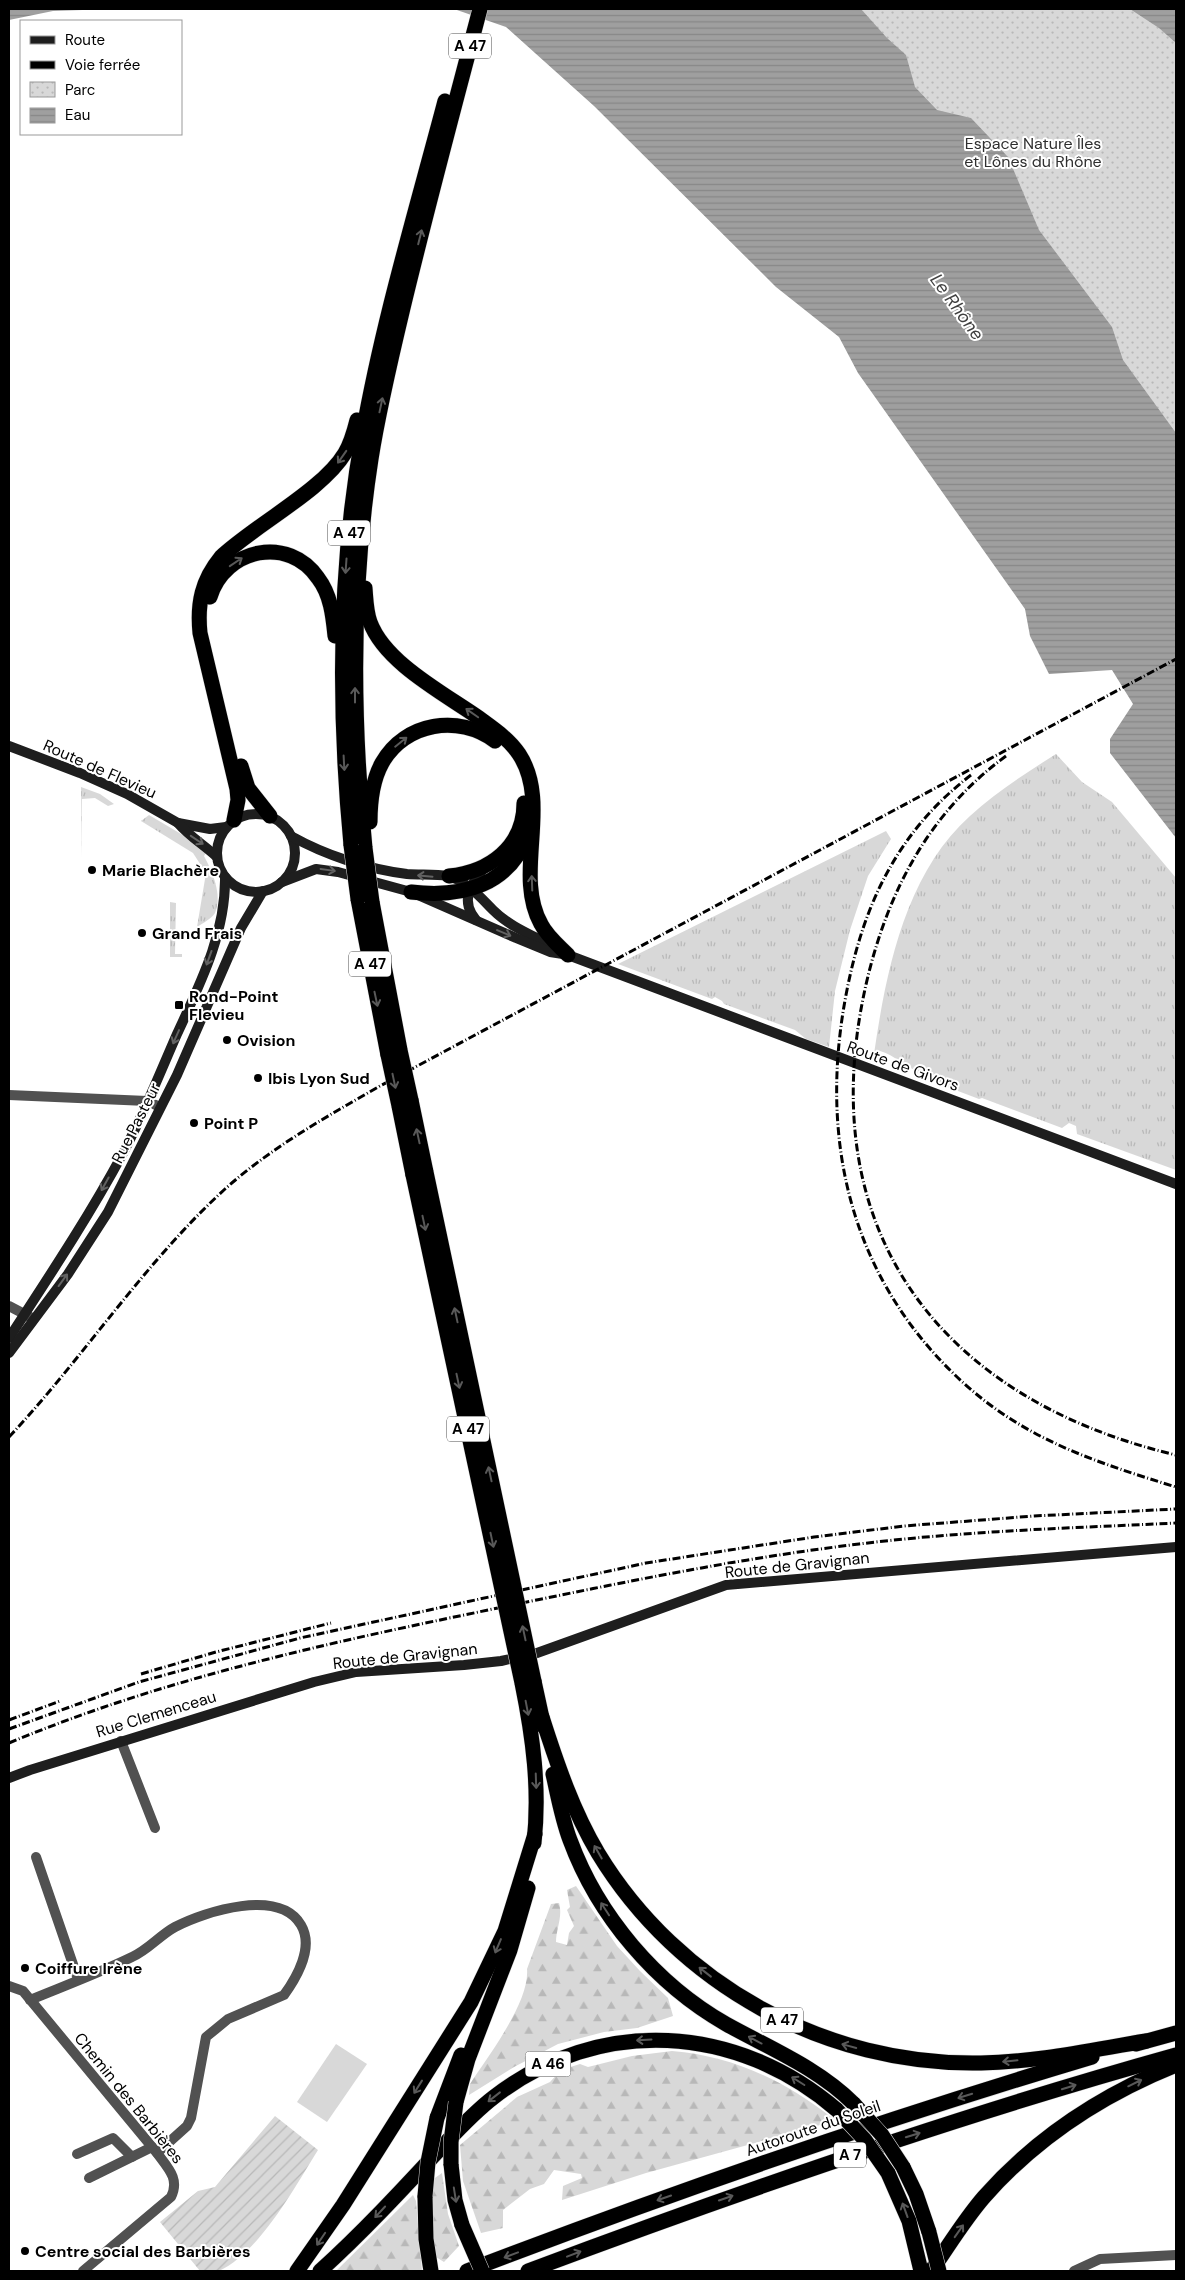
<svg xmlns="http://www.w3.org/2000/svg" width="1185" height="2280" font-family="'DM Sans',sans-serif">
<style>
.grass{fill:url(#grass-tufts)}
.forest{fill:url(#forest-firs)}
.park{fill:url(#park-dots)}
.garden{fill:url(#garden-furrows)}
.pitch{fill:#d8d8d8}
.water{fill:url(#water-rules)}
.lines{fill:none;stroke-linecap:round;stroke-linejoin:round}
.highway-casing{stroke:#dbdbdb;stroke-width:16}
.street{stroke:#515151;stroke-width:10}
.secondary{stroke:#1e1e1e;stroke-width:10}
.highway{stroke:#000;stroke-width:15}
.rail{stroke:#000;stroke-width:3;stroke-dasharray:8 2.5 1 2.5;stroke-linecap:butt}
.highway-bridge-casing{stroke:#dbdbdb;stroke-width:16;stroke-linecap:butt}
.highway-bridge{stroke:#000;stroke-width:15}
.oneway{stroke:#595959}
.oneway2{stroke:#626262}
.poi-dot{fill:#000;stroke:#fff;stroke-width:2}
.labels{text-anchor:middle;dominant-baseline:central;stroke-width:4;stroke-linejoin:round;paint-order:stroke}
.shield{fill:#fff;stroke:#4c4c4c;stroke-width:1}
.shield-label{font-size:15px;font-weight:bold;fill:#000}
.park-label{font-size:16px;fill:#2f2f2f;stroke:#fff}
.street-label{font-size:16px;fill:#000;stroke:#fff}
.poi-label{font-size:16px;font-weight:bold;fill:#000;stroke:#fff;text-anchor:start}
.water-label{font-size:18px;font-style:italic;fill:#404040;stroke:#fff}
</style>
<defs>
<pattern id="grass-tufts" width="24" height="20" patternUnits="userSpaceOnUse" patternTransform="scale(1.25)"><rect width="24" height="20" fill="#d8d8d8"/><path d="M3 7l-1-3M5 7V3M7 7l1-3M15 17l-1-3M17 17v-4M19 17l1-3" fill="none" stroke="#b8b8b8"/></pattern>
<pattern id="forest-firs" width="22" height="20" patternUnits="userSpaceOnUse" patternTransform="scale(1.25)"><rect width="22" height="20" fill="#d8d8d8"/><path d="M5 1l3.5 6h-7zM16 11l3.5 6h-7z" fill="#b8b8b8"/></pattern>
<pattern id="park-dots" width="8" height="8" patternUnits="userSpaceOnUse" patternTransform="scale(1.25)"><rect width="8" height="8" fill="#d8d8d8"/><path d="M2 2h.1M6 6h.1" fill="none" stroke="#b8b8b8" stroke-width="1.8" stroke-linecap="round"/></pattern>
<pattern id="garden-furrows" width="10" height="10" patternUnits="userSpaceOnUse" patternTransform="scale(1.25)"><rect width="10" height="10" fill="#d8d8d8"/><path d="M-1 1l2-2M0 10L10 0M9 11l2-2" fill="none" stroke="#b8b8b8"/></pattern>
<pattern id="water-rules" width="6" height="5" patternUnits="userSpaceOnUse" patternTransform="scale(1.25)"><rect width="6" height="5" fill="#9f9f9f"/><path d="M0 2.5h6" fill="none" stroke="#878787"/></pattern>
</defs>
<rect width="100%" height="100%" fill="#fff"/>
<g class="grass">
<path d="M1056,754L1082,782L1112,802L1176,878V1170L1077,1134L1076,1126L1069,1123L1062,1128L982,1098L979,1099L916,1075L917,1071C904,1066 894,1055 880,1051L879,1055L874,1054C886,972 905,874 970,816C996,792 1026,773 1056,754Z"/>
<polygon points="81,787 100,794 114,804 108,806 95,798 82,799 82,858"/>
<path d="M149,815L198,844L206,853L204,856C212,871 223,895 215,913C211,919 203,923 197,927L206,873L193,853L141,821Z"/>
<polygon points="886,831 891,839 868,876 850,930 835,991 829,1047 806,1039 795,1030 724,1004 722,1001 715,997 712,999 618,964"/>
<polygon points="170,902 176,903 175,954 182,954 182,957 170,957"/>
</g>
<g class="forest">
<path d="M576,1886L617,1946L640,1971L668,1998L673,2016L637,2028L604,2032L558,2044L514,2067L469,2095L470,2084C488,2056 530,2002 527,1969L551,1904L559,1903C563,1917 556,1929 556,1942L567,1945L569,1933L574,1926L567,1910L570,1907L567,1890Z"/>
<path d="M672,2051C732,2056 784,2080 831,2117V2122L646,2173L562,2200L563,2186L582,2178L581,2174L554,2170L544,2184L530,2189L503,2210V2228L481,2233L463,2181L460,2145L517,2097L550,2082L561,2070L580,2064L588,2067L632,2056Z"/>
<polygon points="442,2173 448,2214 459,2246 444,2262 436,2257 431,2220 432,2180"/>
<polygon points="413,2195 416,2201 422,2271 336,2271"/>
</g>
<polygon class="park" points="684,9 1176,9 1176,562"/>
<path class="garden" d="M275,2116L318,2150C295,2187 259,2253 219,2271C214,2273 206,2271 200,2271L160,2222L198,2191L215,2187Z"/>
<polygon class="pitch" points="336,2044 367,2064 327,2122 297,2102"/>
<g class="water">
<polygon points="9,9 112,9 53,11 9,20"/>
<polygon points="454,9 861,9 887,38 906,55 915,87 937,110 971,118 1008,157 1039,230 1112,327 1123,360 1176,433 1176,838 1110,753 1110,739 1133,704 1112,670 1049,674 1030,636 1025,609 858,373 839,337 776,287 594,106 506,27"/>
<polygon points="1130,9 1176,9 1176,43 1159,28"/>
</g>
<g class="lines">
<defs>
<g id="highway">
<path d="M365,588C366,600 366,611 370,622C385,663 445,694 479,718C494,729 509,739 519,754C552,804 513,874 541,924C547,936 558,945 568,955"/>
<path d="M210,597C225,548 289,535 318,578C331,595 333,616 335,636"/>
<polyline points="241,766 248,788 270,816"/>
<path d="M234,820L238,800L237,789L200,633C197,603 202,580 221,557C255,525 323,490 345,453C351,443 354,432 357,420"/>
<path d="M370,822C370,802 372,781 382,763C405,722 459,714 495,741"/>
<path d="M351,845C338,708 338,569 363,433C383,320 416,211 445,101"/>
<path d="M365,848C352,718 351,588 371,459C379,408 391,358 403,308C427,208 454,108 480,9"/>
<path d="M449,876C489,872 524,847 524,803"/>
<path d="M411,892C463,898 510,886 529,832"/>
<polyline points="358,899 388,1055"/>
<polyline points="372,902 400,1050"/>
<polyline points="411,1100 426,1172"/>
<polyline points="399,1106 413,1175"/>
<polyline points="534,1681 544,1727"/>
<path d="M522,1683C533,1737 540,1789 534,1843"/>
<path d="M542,1717C557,1764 573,1811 598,1853C678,1985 826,2066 981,2063C1036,2062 1091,2050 1146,2041"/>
<path d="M553,1774C558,1796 562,1819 570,1840C598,1916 656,1984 726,2024C771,2049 818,2068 854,2104"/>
<polyline points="1136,2044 1176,2033"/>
<polyline points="456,2102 468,2059 510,1950 528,1888"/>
<polyline points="437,2118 461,2055"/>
<polyline points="451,2164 455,2200 462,2225"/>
<polyline points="903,2167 916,2194 929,2232"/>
<polyline points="888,2173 909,2221 921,2271"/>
<polyline points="425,2196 426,2239 431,2271"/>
<polyline points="297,2271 343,2205 471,2002 505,1931 535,1834"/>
<path d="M320,2271C362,2233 401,2191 439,2150C457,2131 473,2113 494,2097C600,2015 737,2024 837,2110"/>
<path d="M467,2271C673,2192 881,2120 1092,2057"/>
<path d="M528,2271C741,2191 957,2116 1176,2055"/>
<path d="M931,2271C948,2247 964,2220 984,2197C1036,2138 1104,2094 1176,2065"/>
</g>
</defs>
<use href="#highway" class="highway-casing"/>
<g class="street">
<polyline points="9,1095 147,1101 160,1107"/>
<polyline points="9,1306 32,1318"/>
<polyline points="121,1741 155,1828"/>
<polyline points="36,1857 78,1979"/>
<path d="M9,1986L23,1991L157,2153C168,2168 180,2179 171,2197L83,2271"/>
<path d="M30,2000C64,1986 99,1973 132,1957C148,1950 160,1935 175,1927C206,1911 279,1888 301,1925C314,1947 297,1977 284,1995L228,2019L206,2037L191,2118L187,2126L157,2153"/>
<polyline points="77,2154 113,2138 132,2157"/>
<polyline points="89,2178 152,2147"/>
<polyline points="1074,2271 1100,2259 1176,2255"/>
</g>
<g class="secondary">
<polyline points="9,746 80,773 127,794 178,823 210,829 226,827"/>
<circle cx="256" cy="853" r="39"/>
<path d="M178,823C189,836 204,845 217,857"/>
<path d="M291,836C325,855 367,869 407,874C420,875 435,874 448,876C467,881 481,898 493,910C514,931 544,939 568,955L1176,1184"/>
<polyline points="282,882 316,869 338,872 411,892 516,938 550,952 563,954"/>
<path d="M476,920C460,901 470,885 484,868"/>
<path d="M9,1338C48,1278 88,1218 122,1155C143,1116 159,1075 177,1034C200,984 226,933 225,877"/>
<polyline points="9,1353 68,1274 108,1212 177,1075 241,928 263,891"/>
<polyline points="9,1778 30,1770 314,1682 356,1672 464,1665 501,1661 537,1653 726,1585 1176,1547"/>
</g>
<use href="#highway" class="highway"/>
<g class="rail">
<path d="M1006,756C931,811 890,887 868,976C808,1224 935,1398 1176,1455"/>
<path d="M971,775C897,832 863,905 846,995C819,1137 849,1273 955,1375C1020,1438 1092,1461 1176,1487"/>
<path d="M9,1437C84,1357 144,1263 225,1189C272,1147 326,1117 380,1086L1176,659"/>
<polyline points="141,1674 216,1652 331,1623"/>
<polyline points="9,1720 60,1701"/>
<polyline points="9,1729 139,1682 300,1638 646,1563 814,1537 904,1526 1034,1516 1176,1509"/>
<path d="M9,1743C155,1682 309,1647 464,1615C595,1588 726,1560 859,1544C964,1531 1071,1528 1176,1523"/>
</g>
<defs>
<g id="highway-bridge">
<polyline points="351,845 358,899"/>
<polyline points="365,848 372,902"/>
<polyline points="400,1050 411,1100"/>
<polyline points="388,1055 399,1106"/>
<polyline points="426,1172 534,1681"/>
<polyline points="413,1175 522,1683"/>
<polyline points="854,2104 882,2135 903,2167"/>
<polyline points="837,2110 865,2140 888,2173"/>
<polyline points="451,2164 451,2142 456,2102"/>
<polyline points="425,2196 428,2162 437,2118"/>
<polyline points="462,2225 482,2271"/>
<polyline points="929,2232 939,2271"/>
</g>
</defs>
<use href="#highway-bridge" class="highway-bridge-casing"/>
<use href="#highway-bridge" class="highway-bridge"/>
</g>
<defs><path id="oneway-shaft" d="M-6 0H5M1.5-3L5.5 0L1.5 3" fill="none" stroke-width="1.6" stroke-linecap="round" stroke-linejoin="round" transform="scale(1.25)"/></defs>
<g class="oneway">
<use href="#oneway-shaft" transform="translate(420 237) rotate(-76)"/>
<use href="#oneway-shaft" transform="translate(381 405) rotate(-78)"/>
<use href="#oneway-shaft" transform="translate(342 457) rotate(125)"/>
<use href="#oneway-shaft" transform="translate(236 562) rotate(-34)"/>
<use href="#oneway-shaft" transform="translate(346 566) rotate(94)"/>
<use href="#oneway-shaft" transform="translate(355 695) rotate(-90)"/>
<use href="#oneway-shaft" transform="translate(472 713) rotate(-145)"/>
<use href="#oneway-shaft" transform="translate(401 742) rotate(-39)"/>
<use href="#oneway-shaft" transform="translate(344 763) rotate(87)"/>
<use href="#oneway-shaft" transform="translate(532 883) rotate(-92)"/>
<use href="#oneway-shaft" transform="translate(376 999) rotate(78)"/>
<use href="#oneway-shaft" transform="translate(394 1081) rotate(78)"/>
<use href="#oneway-shaft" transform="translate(418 1136) rotate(-102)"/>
<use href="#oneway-shaft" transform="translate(424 1223) rotate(78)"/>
<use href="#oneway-shaft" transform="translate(456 1315) rotate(-102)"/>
<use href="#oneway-shaft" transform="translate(458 1381) rotate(78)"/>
<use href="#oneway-shaft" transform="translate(490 1474) rotate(-102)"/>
<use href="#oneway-shaft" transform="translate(492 1540) rotate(78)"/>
<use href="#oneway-shaft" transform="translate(524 1633) rotate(-102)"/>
<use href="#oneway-shaft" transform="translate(527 1708) rotate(79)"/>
<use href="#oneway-shaft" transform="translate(536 1781) rotate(88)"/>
<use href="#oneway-shaft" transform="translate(598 1852) rotate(-120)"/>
<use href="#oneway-shaft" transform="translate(605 1909) rotate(-123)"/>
<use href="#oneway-shaft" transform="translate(498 1946) rotate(113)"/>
<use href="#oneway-shaft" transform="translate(705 1972) rotate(-142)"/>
<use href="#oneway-shaft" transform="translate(644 2040) rotate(177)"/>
<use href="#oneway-shaft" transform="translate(755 2040) rotate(-152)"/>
<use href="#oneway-shaft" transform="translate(849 2046) rotate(-165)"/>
<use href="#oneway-shaft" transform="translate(1010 2061) rotate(174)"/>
<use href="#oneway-shaft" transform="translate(798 2081) rotate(-148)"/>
<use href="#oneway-shaft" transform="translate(1135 2083) rotate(-26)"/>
<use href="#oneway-shaft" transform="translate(418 2087) rotate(122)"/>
<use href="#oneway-shaft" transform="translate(1069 2087) rotate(-17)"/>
<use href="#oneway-shaft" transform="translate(965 2096) rotate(163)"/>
<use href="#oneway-shaft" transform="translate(494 2097) rotate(142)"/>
<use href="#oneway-shaft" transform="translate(913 2135) rotate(-17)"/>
<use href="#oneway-shaft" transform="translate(455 2195) rotate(81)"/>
<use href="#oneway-shaft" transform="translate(664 2198) rotate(161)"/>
<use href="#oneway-shaft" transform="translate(726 2198) rotate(-19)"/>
<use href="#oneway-shaft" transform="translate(905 2210) rotate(-110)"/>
<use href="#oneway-shaft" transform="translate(380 2212) rotate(133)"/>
<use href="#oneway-shaft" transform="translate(959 2231) rotate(-55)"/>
<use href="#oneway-shaft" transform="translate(321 2239) rotate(124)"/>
<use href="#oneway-shaft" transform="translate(574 2254) rotate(-21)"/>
<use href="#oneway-shaft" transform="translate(511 2255) rotate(159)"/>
</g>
<g class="oneway2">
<use href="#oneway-shaft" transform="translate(197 840) rotate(34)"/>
<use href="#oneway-shaft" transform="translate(328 870) rotate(8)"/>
<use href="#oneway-shaft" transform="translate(425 876) rotate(-175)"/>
<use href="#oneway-shaft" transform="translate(504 933) rotate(23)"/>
<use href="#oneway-shaft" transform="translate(209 958) rotate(110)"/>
<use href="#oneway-shaft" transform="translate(176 1037) rotate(114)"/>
<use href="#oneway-shaft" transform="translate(105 1184) rotate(119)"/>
<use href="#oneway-shaft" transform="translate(63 1280) rotate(-54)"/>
</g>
<g class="poi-dot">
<circle cx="92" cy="870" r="5"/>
<circle cx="142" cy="933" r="5"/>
<rect x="174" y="1000" width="10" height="10" rx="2.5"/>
<circle cx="227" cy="1040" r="5"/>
<circle cx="258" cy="1078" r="5"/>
<circle cx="194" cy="1123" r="5"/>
<circle cx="25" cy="1968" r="5"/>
<circle cx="25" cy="2251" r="5"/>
</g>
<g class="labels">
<g class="shield">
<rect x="449" y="33.5" width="42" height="25" rx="4"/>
<rect x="328" y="520.5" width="42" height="25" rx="4"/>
<rect x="349" y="951.5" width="42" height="25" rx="4"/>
<rect x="447" y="1416.5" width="42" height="25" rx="4"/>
<rect x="761" y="2007.5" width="42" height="25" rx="4"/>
<rect x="525.5" y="2051.5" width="45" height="25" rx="4"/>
<rect x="834" y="2142.5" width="32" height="25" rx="4"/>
</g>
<g class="shield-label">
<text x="470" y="46">A 47</text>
<text x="349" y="533">A 47</text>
<text x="370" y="964">A 47</text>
<text x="468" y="1429">A 47</text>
<text x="782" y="2020">A 47</text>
<text x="548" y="2064">A 46</text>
<text x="850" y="2155">A 7</text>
</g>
<g class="park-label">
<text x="1033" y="143">Espace Nature Îles<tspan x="1033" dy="18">et Lônes du Rhône</tspan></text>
</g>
<g class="street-label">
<text transform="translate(100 769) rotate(24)">Route de Flevieu</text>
<text transform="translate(903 1066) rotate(20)">Route de Givors</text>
<text transform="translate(136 1123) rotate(-63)">Rue Pasteur</text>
<text transform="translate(797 1565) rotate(-6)">Route de Gravignan</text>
<text transform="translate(405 1656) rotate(-6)">Route de Gravignan</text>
<text transform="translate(156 1714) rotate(-17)">Rue Clemenceau</text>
<text transform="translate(129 2098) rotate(51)">Chemin des Barbières</text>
<text transform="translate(813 2128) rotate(-19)">Autoroute du Soleil</text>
</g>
<g class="poi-label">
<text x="102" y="870">Marie Blachère</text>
<text x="152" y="933">Grand Frais</text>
<text x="189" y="996">Rond-Point<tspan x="189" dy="18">Flevieu</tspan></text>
<text x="237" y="1040">Ovision</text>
<text x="268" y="1078">Ibis Lyon Sud</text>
<text x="204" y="1123">Point P</text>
<text x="35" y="1968">Coiffure Irène</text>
<text x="35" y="2251">Centre social des Barbières</text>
</g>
<g class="water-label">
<text transform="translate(957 307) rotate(54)">Le Rhône</text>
</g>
</g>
<rect width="1185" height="2280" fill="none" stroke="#000000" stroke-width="20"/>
<rect x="20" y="20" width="162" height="115" fill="#ffffff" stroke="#999999"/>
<rect x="30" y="36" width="25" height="8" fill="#1e1e1e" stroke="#999999"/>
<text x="65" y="45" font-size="15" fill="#000000">Route</text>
<rect x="30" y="61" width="25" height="8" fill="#000000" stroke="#999999"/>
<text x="65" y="70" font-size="15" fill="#000000">Voie ferrée</text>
<rect x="30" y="82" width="25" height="15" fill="url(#park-dots)" stroke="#999999"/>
<text x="65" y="95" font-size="15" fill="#000000">Parc</text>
<rect x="30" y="108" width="25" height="15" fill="url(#water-rules)" stroke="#999999"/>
<text x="65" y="120" font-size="15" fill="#000000">Eau</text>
</svg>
